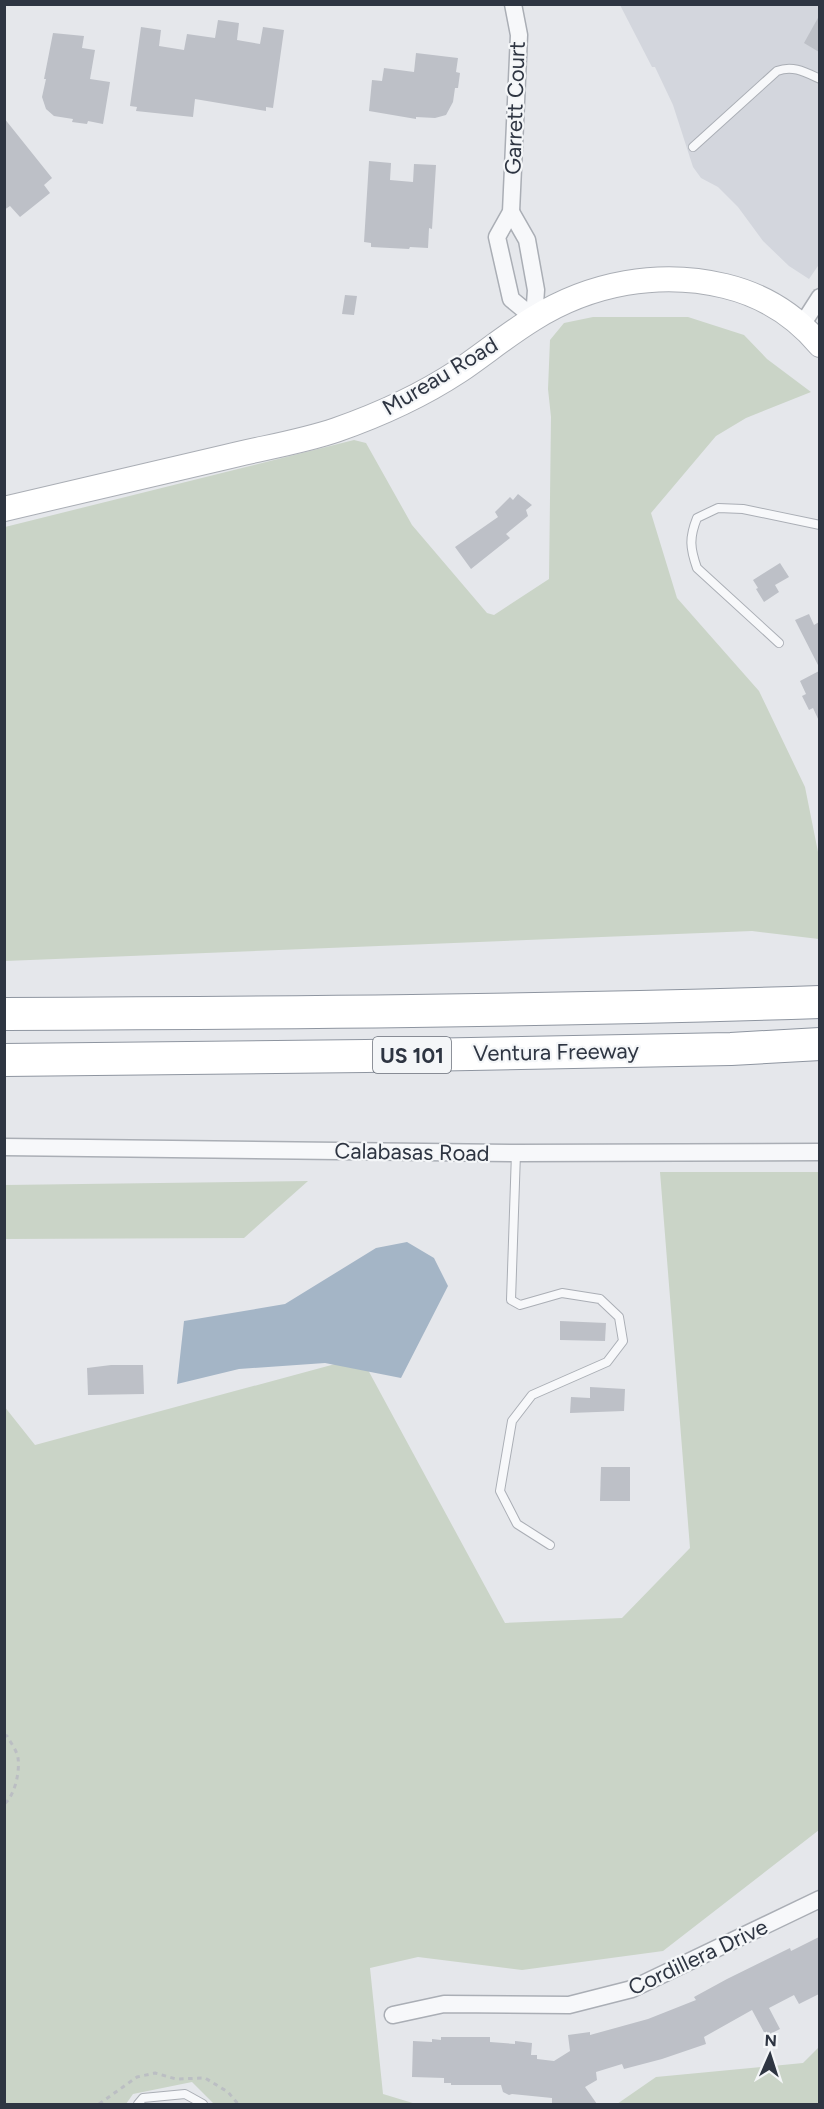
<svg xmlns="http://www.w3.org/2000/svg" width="824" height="2109" font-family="Figtree,sans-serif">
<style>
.built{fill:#d3d6dd}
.green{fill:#cad4c7}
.water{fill:#a4b5c6}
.building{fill:#bdc0c7}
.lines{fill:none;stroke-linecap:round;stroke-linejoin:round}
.lane-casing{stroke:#aaaeb5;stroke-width:10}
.street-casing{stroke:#aaaeb5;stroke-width:19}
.secondary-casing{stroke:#aaaeb5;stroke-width:26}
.highway-casing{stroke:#8e95a0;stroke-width:34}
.path{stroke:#bbbec3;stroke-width:3;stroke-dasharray:4.5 4.5;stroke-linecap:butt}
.lane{stroke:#f7f8fa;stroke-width:8}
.street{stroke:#f7f8fa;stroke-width:16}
.secondary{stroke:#fff;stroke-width:24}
.highway{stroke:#fff;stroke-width:32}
.labels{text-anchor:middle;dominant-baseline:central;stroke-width:4.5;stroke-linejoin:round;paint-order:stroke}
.shield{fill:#f4f6f8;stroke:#696f79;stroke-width:1.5}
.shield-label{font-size:21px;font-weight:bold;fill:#2e3542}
.street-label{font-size:22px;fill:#2e3542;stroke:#f4f6f8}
</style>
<rect width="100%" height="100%" fill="#e5e7eb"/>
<polygon class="built" points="620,5 819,5 820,263 809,279 789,266 763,241 738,207 718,187 701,178 693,167 673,105 655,67 652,67"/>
<g class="green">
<polygon points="593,317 688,317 744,335 767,359 811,392 746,418 716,436 651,513 677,598 759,691 805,787 819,857 819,939 752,931 5,961 5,527 354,440 366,443 412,525 487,613 494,615 549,579 551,417 548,389 550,340 564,323"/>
<polygon points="660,1172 819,1172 819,1830 663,1951 522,1970 418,1957 370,1968 383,2094 416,2104 214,2104 192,2082 133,2094 126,2104 5,2104 4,1406 35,1445 361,1357 505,1623 622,1618 690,1548"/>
<polygon points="308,1181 244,1238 5,1239 5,1185"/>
<polygon points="819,2047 819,2104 617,2104 656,2077 803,2063"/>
</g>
<polygon class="water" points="407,1242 434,1258 448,1286 401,1378 325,1363 239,1369 177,1384 184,1321 285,1304 376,1248"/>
<g class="building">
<polygon points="819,16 819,52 804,43"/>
<polygon points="218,20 239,23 237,40 260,44 263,27 284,30 273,108 266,107 266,111 195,99 193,117 136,111 137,107 130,106 141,27 161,30 159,46 184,50 187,34 215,38"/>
<polygon points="53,33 84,36 82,48 95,50 90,79 110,82 103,124 88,121 87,124 72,122 73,119 54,116 46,109 42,97 46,79 44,79"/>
<polygon points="416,53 458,58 456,72 460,73 458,88 455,88 453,102 446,115 435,118 416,117 416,119 369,111 372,80 382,81 384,68 414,72"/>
<polygon points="4,118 52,178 44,185 50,193 20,217 10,206 4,210"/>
<polygon points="369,161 391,163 390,180 413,182 414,164 436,165 432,229 429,228 428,248 410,247 409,249 371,247 371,243 364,242"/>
<polygon points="345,295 357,296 354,315 342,314"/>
<polygon points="518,494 532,505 526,510 528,516 506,534 510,538 471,569 455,547 498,517 495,512 510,497 513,500"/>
<polygon points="780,563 789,577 775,585 779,592 764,602 756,589 758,588 753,580"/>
<polygon points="809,614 814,625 819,622 819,667 795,620"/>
<polygon points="819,671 819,721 813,708 809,710 802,696 806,694 800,681"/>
<polygon points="560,1321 606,1323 605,1341 560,1340"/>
<polygon points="111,1365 143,1365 144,1394 88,1395 87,1368"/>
<polygon points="590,1387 625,1389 624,1411 570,1413 571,1397 590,1398"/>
<polygon points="601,1467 630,1467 630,1501 600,1501"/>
<polygon points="819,1937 819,1994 799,2004 794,1995 769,2008 780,2029 766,2036 752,2010 704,2037 706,2044 662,2059 624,2069 622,2064 596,2072 597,2080 585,2087 597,2104 552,2104 552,2098 512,2094 509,2095 503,2092 501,2085 451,2085 451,2083 444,2083 444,2078 412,2077 413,2041 432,2042 432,2039 441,2040 441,2037 490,2037 490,2042 515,2044 515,2041 532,2043 531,2055 537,2055 537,2059 554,2061 570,2051 568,2035 590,2032 590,2035 648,2019 696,2000 694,1997 727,1979 790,1948 791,1951"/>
</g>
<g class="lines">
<defs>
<g id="lane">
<path d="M693,147L777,71C793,65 805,72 820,79"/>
<path d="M779,643L697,568C690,548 689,538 697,518L718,508L743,509L820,525"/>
<polyline points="516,1153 511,1300 520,1305 562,1293 600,1299 619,1317 623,1341 607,1362 532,1395 512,1421 500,1491 517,1524 550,1545"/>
<polyline points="138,2104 143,2098 185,2094 203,2104"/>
</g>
<g id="street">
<polyline points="513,4 519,35 511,212 497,237 511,299 534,318"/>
<polyline points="511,212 527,240 536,290 534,318"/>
<polyline points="802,325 820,297"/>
<polyline points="4,1147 516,1153 820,1152"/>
<polyline points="393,2015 444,2004 569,2005 632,1989 820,1899"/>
</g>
<path id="secondary" d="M4,509C78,492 152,474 226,457C262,448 301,442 336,430C379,415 421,396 459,371C484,354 507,335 533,319C590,283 660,270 725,286C762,295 795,315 820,345"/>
<g id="highway">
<path d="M4,1014C276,1013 548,1011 820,1002"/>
<polyline points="4,1060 366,1056 731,1049 820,1044"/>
</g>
</defs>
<use href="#lane" class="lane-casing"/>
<use href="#street" class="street-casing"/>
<use href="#secondary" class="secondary-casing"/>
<use href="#highway" class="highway-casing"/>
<g class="path">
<path d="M4,1735L7,1736C11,1743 17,1751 18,1758C20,1771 15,1796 4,1804"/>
<polyline points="99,2104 137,2077 155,2073 176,2079 205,2078 228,2092 238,2104"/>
</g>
<use href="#lane" class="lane"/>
<use href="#street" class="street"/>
<use href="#secondary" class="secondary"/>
<use href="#highway" class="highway"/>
</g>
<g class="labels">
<rect class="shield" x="373" y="1037" width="78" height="36" rx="4.5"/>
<g class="shield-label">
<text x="412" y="1055">US 101</text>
</g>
<g class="street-label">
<text transform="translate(515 108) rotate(-88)">Garrett Court</text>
<text transform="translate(440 376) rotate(-31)">Mureau Road</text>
<text transform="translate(556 1052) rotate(-1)">Ventura Freeway</text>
<text transform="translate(412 1152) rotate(1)">Calabasas Road</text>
<text transform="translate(698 1957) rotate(-25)">Cordillera Drive</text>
</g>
</g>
<rect width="824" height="2109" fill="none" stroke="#2e3542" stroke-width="12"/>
<g transform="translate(770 2055) rotate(3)" stroke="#f4f6f8" stroke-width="4.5" paint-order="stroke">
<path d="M0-4.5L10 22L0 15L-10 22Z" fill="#2e3542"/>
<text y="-9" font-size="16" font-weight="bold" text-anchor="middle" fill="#2e3542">N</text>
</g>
</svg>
